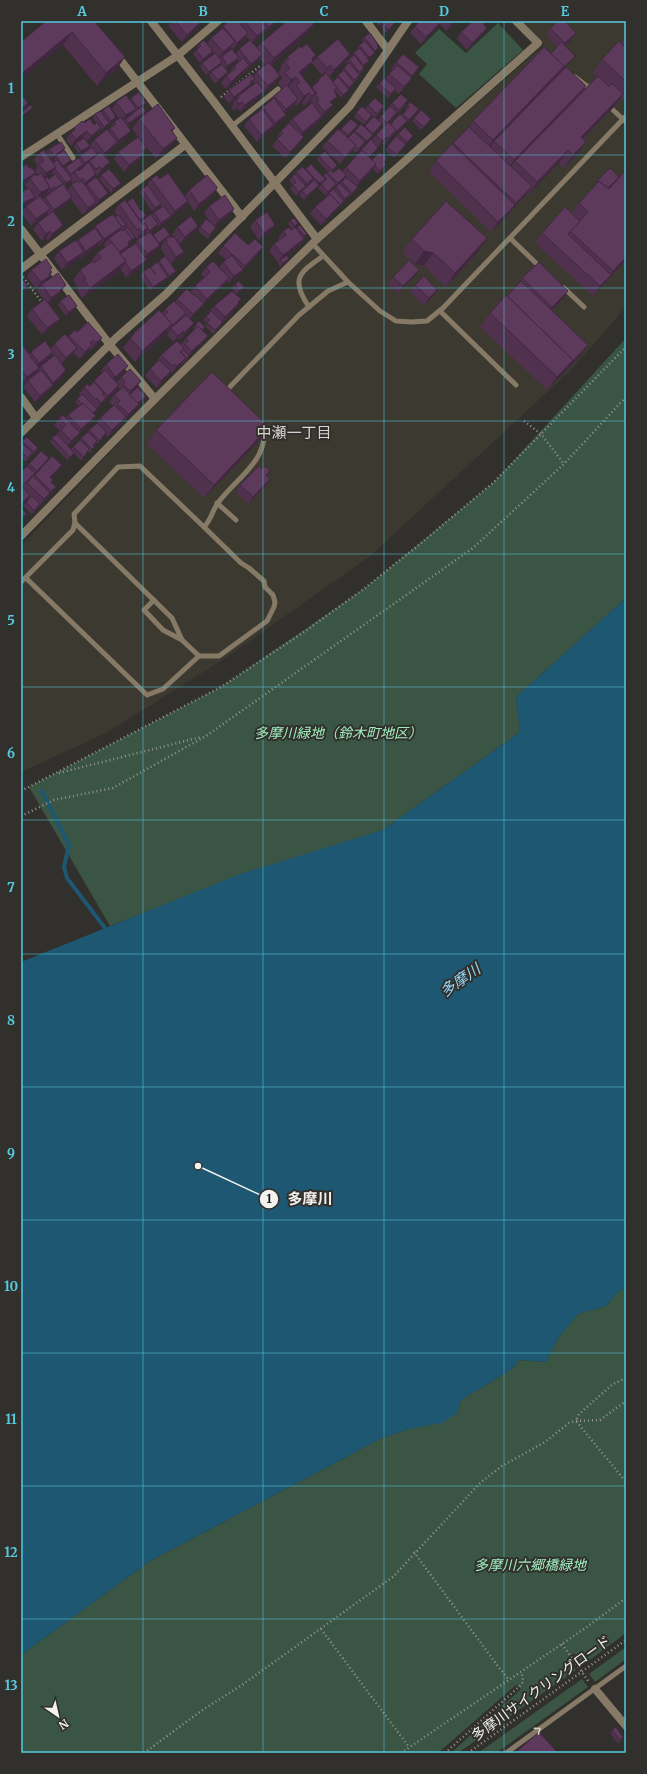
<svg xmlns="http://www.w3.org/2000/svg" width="647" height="1774" font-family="Merriweather,'Noto Sans JP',serif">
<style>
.built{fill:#3c3a30}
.green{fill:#3a5544}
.water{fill:#1e5771}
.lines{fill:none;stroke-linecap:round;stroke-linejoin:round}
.stream{stroke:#1e5771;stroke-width:4}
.path{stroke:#969592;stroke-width:2.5;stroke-dasharray:1 3;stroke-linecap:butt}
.lane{stroke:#867a67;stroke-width:5}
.street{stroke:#867a67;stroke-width:8}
.wall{fill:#50314e;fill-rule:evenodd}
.shaded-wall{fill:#412840}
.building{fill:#5d395b;stroke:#412840}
.oneway{stroke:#d2cec6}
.grid{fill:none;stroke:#55cadf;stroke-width:1;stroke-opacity:0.55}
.labels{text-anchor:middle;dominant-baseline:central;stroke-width:4;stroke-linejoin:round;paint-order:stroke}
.park-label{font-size:14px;font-style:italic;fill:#9fedbd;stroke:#31302c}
.street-label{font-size:14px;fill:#f3f2ef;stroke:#31302c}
.neighbourhood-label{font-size:15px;fill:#d7d5d0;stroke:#31302c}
.water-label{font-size:15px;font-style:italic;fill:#97d9fb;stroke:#31302c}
.leader{fill:none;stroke:#f3f2ef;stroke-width:1.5}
.callout-dot{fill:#f3f2ef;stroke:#31302c;stroke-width:1.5}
.mark-label{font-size:12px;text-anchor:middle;font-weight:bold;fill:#111}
.callout-label{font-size:15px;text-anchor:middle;font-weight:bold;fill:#f3f2ef;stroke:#31302c;stroke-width:4;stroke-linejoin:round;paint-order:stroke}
.neatline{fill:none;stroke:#55cadf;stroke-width:1.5}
.grid-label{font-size:13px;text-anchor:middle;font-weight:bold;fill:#55cadf}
</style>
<rect width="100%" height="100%" fill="#31302c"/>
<polygon class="built" points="522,21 626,21 626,307 571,370 369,557 224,659 106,733 21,772 21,546 159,401 322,240 544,45"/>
<g class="green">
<polygon points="498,23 523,50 456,108 419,74 427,64 415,53 439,29 466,53"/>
<polygon points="626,338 626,598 516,697 520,732 383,830 179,899 110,926 29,787 221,687 365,588 494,482"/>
<polygon points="626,1288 626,1633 583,1665 574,1653 567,1658 576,1670 458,1753 451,1753 521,1689 516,1685 438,1753 21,1753 21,1655 150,1561 382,1438 457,1413 461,1400 512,1369 519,1360 546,1362 558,1338 578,1314 606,1306 618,1292"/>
<polygon points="626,1647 626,1659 595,1682 589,1674"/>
<polygon points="582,1679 588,1687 496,1753 478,1753"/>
</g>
<polygon class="water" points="626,598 626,1288 618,1292 606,1306 578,1314 558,1338 546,1362 519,1360 512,1369 461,1400 457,1413 442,1423 409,1429 382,1438 150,1561 21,1655 21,962 240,874 383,830 520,732 516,697"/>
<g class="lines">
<polyline class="stream" points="42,791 69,845 64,867 67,878 108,932"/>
<g class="path">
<polyline points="221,97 260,66"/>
<polyline points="23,277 43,304"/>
<polyline points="524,421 541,434 564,464"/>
<polyline points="59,773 201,737"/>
<polyline points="21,791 221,687 307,630 365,588 420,544 494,482 626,347"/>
<polyline points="21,816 54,800 113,788 206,736 473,548 564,464 626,397"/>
<polyline points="626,1378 613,1384 579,1414 576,1421 626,1482"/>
<polyline points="414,1552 497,1665 509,1680"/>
<polyline points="321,1629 409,1747"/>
<polyline points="562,1644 589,1682"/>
<polyline points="144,1753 201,1711 242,1685 394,1576 480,1483 502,1466 545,1442 569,1423 576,1421 600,1420 626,1401"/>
<polyline points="401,1753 584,1629 626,1598"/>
<polyline points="445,1753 522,1684 523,1678 521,1672"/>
<polyline points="468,1753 626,1640"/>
</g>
<g class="lane">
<polyline points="575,77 592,90"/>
<polyline points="612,109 626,122"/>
<polyline points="232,126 278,89"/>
<polyline points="57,134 73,158"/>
<polyline points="510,238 541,268"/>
<polyline points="313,244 348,282 380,311 396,321 411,322 427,321 443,308 626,116"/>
<polyline points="564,288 584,307"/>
<path d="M309,307C290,279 299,273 323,256"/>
<polyline points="440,311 516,385"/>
<polyline points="225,392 299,315 328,291 348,282"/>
<polyline points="217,503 236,520"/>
<polyline points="26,578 147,695 163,689 199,656"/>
<polyline points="21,582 73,530 75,523"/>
<path d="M154,600L144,610L163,630L182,640L199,656H219L267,621L274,607L275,602L273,595L265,587L264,581L249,568L241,563L204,527C211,520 212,511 218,503C234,480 267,462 264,430L262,428"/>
<polyline points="182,640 172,618 75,523 74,514 118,467 140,466 204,527"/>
<polyline points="506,1753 626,1666"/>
</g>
<g class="street">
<polyline points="151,21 214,102 317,239"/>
<polyline points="366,21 388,50"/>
<polyline points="115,53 242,217"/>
<polyline points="21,157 177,56 218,21"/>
<polyline points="21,229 110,345 155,399"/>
<polyline points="21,269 185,145"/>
<polyline points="21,397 36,418"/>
<polyline points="21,433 116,338 166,294 350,106 408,21"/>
<polyline points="21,536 155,399 317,239 538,43 516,21"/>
<polyline points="595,1689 626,1726"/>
</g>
</g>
<g class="wall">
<polygon points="94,21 125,57 116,70 97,86 63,45 21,42"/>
<polygon points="171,21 204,21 200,24 198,27 182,42 168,26"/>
<path d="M242,21H278L276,24L264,33H263L262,35L252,43L257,48L261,43L314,24L307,34L271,65L280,76L275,83L263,93L259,98L240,112L237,108L234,111L231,107L234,104L233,103L236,99L229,104L224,97L229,90L253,77L256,72L265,65L260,59L258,61L246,71L226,89L221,83L226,76L229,73L234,66L239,62L238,60L236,62L225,69L228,72L225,76L215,84L209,76L211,72L223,66L221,63L219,65L206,75L200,67L202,63L214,54L212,52L211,54L200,63L193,54L196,50L198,49L197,47L199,44H207L211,38L219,31L223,26H242V25L240,23ZM246,36L250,41L239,49L236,54L233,49L244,40ZM231,48L232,49L223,55ZM253,81L255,83L249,88Z"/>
<polygon points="375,21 386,21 379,26"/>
<polygon points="420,21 458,21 446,31 440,24 438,27 421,44 410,33 415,26"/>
<polygon points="383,24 391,29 385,33 381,27"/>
<polygon points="484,25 487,28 482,35 467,50 457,39 461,32"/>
<polygon points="550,28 571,40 565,46 570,62 566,67 579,95 597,77 593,73 602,59 621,43 626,36 626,103 620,98 614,107 583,139 577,155 564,168 559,163 528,195 527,194 491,232 429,172 436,161 470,127 473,121 551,54 557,47 546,35"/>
<polygon points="364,37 375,52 372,56 368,59 369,61 367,64 363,67 364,68 362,72 359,74 360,75 357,79 354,82 352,86 349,89 349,90 347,93 341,98 335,91 332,104 328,112 322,117 318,123 302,135 304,137 299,144 285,158 272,146 277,139 277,138 281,131 289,123 292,119 311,104 310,102 312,99 311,99 308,103 305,106 302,103 297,106 295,104 294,106 285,113 286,115 282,121 257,142 244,126 249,119 271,100 274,96 282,89 278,83 282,78 278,73 281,68 280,67 287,57 301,48 316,55 313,60 313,61 306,71 301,75 312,88 318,80 326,73 325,72 322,75 312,63 317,57 350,54 346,61 329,77 333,82 336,79 336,78 338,75 342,72 341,71 348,64 346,62 352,56 354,52 358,50 357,49 359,45 363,42 362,41"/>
<polygon points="396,62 414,74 411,77 407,85 399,94 395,90 388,98 376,87 379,84 385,79 392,70 391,69"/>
<path d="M131,98L146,103L142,107L146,111L143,114L128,126L126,138L115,147H114L113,149L104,156L110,162L105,169L97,176L96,174L91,181L85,185L86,186L87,184L108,193L103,200L94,207L93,206L91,210L83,215L71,199L67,204L54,213L59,232L48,241L46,238L42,241L33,230L38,223L48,215L47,213L45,216L31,226L21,213L26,206L36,199L35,198L33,201L21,207V192L28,189L25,185L30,179L21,184V168H29L36,173L34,176H37L38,175L35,171L38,166L34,160L39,153L53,163L55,162L54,159L56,156L51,159L46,152L49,149L65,148L63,151L68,164L63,168L64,169L66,167L79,158L80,156L91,148L90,147L88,150L79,154L74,147L76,143L83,138H82L71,146L66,140L74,128L84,123L94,125L96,123L93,118L95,114L101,112L103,110L116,117L114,121L108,124L107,127L102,130L101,129L96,135L87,142L90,146L94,140L108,131L114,122L119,119L112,109L116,102L130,100ZM86,164L79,171L78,170L82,166H83ZM52,173L54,175L49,179H45L44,178L51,174ZM71,181L73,184L71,185L68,190L65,186ZM52,190L53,191L45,197L42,200L40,197L46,195L47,193H48Z"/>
<polygon points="392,103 406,104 388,123 390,125 392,122 401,116 406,110 405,109 407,106 416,112 407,123 406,122 384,145 382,143 369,157 372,160 384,162 384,168 378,174 373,169 356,186 355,191 343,203 335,212 321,225 310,214 315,207 326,197 329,193 334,190 336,187 345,178 344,178 326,196 318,188 324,182 323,181 304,200 299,195 302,191 312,182 311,181 296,196 290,189 293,185 289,180 294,175 293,175 296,171 305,170 306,169 323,176 327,174 328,172 317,160 319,156 334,170 332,172 333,173 342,172 346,167 358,154 360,151 372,140 376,135 384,126 382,124 356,153 353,150 340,164 322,147 327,141 340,131 341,129 355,129 347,137 348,138 361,124 364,127 373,117 372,115 364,125 354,117 356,113 365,109 368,105 382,110 375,117 378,120"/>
<polygon points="414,118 428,123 421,130 412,121"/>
<polygon points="139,119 175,128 172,132 170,148 156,159 132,129"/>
<polygon points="398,134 411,139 406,144 394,158 385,150"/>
<polygon points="147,148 139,160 124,172 114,159 118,152"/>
<polygon points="101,175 119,186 111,193 99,179"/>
<path d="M151,179H160L185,196L189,190H216L211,197L194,211L188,202L184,208L171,217L169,220L159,227L158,225L156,228L149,233L153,235L168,237L184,252L179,258L171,264L161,249L162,247L161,246L165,240L159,244L160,245L155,252L146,258L142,267L126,278L121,269L119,272L82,298L77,290L78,288L73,280L80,270L90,263L97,253L105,247L104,244L106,242L100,246L99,245L81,258L80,257L79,259L62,270L54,258L59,251L77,241L78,240L93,229L95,226L117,216L114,211L119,204L127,202L144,219L140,221L141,222L142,221L152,215L154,212L162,207L160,205L159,207L152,212L140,192L142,189L147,185ZM145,232L147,234L137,240L135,244L125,251L129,245V243L132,241L133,236L134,235L137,239L144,235Z"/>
<polygon points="597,181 614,183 626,260 593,296 535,243 542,233 572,213 579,203 593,188"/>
<polygon points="209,206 234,209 229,216 215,226 216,227 208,239 198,231 200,227 212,224 204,213"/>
<polygon points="255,220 275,225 270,232 259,240 250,227"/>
<polygon points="290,220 296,228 297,227 305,237 304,238 299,246 287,255 289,259 287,262 280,267 278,263 279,261 278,262 269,251 274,244 279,240 278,238 283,231 291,230 292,229 288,224"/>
<polygon points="198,226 193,233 180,244 172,234 177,227"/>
<polygon points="412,239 478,252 446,287 424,266 415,264 402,252"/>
<polygon points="248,245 263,247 258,254 242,272 238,277 229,283 227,281 224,285 203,304 199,310 190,319 189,330 179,340 178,338 173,342 167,335 171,329 168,332 167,331 165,334 135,362 123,348 134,333 162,313 165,309 175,302 177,299 190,293 195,286 204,277 201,274 206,267 219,267 223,262 226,260 218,253 223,246"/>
<polygon points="159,261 176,271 173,274 150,291 140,276 143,272"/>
<polygon points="52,268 50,271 49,275 47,280 66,285 56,298 48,303 60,319 55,325 42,335 27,316 32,309 44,300 37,291 40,287 36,289 27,276 31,270"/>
<polygon points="419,270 415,276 398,293 388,284 393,277"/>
<polygon points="522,278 561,301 552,310 581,355 565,372 564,372 547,390 480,327 490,313 520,282"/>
<polygon points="235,284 241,291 236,294 232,288"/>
<polygon points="415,285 433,296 424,305 410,292"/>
<polygon points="60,301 75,309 66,316 58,305"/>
<polygon points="238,302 239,303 234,310 213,334 205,326 207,323 203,320 214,306"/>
<polygon points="88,322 97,345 91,350 90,349 80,359 73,353 61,364 66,370 62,377 53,386 48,392 35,402 23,387 28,380 36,374 36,373 41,366 54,356 52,354 48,359 38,367 39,368 34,375 22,384 21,383 21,343 29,355 31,352 51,348 54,344 68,338 69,336 77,332"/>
<polygon points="195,325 202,331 203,343 189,356 187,360 172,373 171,372 166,378 157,388 145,376 150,369 157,362 161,355 181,345 186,338 195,330 193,328"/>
<path d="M106,364L123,373L115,380L117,382L121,377L141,381L136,388L130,394L144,399L139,404L134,411L124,421L123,420L121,424L108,437L105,434L97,444L96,443L94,445L92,450L89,453L88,451L81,461L74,453L67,460L50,442L52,438L57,434L60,431L54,425L59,418H66L68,415L79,406L75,402L81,396L79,394L84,387L90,386L94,381L102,373L101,371ZM118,387L120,389L114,395L109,402L113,406L100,418L97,423L81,438L71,449L68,446L75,440L80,433L91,423L93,414L97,409L103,402H104L115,392Z"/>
<polygon points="269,427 260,440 204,498 147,444 156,430"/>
<polygon points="22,441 36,451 25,462 21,457 21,442"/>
<polygon points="46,462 33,476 34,476 35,475 62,465 57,472 51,478 51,482 56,487 51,494 32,514 23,506 30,498 29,497 21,505 21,472 29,464"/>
<polygon points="262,469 267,475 266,486 248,504 236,492 240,485"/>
<polygon points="21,508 27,514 21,520"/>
<polygon points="612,1730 623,1737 621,1741 617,1743 610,1733"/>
</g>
<g class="shaded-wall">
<polygon points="202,21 204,21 200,24 198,27 182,42 187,35"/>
<polygon points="276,21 278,21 276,24 264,33 269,27"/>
<polygon points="384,21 386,21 379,26"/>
<polygon points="442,21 438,27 421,44 426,37"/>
<polygon points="454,21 458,21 446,31 451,24"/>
<polygon points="314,24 307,34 267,68 274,58"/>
<polygon points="393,25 391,29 385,33"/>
<polygon points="267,28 262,35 252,43 257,36"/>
<polygon points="487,28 482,35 467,50 472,43"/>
<polygon points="72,32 63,45 21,79 21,74"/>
<polygon points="248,33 244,40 232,50 237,43"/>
<polygon points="576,33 571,40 560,50 565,43"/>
<polygon points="235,42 230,49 218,59 223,52"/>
<polygon points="213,51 211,54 200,63 203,59"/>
<polygon points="375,53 372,56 366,61 369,57"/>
<polygon points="263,54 258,61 246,71 251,64"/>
<polygon points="350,54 346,61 329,77 334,70"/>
<polygon points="316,55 310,64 313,61 306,71 297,78 296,77 289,87 284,91 291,80 312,58"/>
<polygon points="575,56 570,62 494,141 491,146 484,153 493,140"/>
<polygon points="125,57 116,70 97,86 106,73"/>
<polygon points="239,58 236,62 225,69 227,66"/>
<polygon points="369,61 367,64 361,68 363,65"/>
<polygon points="249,65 245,72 226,89 231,82"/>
<polygon points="330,65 325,72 322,75 327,68"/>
<polygon points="228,72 225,76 215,84 218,80"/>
<polygon points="280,76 275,83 263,93 268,86"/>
<polygon points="412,78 407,85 399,94 404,87"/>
<polygon points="255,79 247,91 238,96 236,99 229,104 234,97"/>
<polygon points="354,83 352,86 346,91 349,87"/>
<polygon points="586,86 576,99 515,161 511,167 505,174 514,160"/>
<polygon points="349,90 347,93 341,98 343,95"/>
<polygon points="264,91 259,98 240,112 245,105"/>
<polygon points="309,93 302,103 297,106 304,96"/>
<polygon points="315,93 308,103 305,106 312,96"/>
<polygon points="623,94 614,107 572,150 581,137"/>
<polygon points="337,97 332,104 326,109 330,102"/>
<polygon points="298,99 294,106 281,116 286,109"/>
<polygon points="242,102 237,108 234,111 239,104"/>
<polygon points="28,103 26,107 21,111 21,109"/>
<polygon points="146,103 143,106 136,111 138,108"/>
<polygon points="333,105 328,112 322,117 318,123 298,139 303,132 320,118 324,112"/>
<polygon points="33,107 30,111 21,118 21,117"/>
<polygon points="136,109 131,115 121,122 126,115"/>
<polygon points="146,111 143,114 127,127 129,123"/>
<polygon points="286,115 282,121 257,142 261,135"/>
<polygon points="116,117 114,121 108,125 111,121"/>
<polygon points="407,121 404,125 393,136 396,132"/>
<polygon points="109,123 107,127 102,130 104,127"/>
<polygon points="101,128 96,135 86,143 91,136"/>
<polygon points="396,130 392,137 384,145 389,138"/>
<polygon points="87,131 82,138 71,146 76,139"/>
<polygon points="131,131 126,138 115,147 119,140"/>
<polygon points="304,137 299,144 285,158 290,152"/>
<polygon points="387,137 382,143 366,161 377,148 382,141"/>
<polygon points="177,138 170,148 156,159 163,149"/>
<polygon points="117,142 113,149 100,159 105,153"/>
<polygon points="586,142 577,155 564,168 573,155"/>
<polygon points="356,145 351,152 340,164 345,157"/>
<polygon points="90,146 88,150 79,154 81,151"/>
<polygon points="65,148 63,151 51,159 54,156"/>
<polygon points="568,150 559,163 528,195 537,182"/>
<polygon points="97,154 95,157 83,166 85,163"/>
<polygon points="144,154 139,160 124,172 129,165"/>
<polygon points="71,160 68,164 61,169 63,166"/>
<polygon points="110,162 105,169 97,176 102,169"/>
<polygon points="83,164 81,168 74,173 74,172 69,177 71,174"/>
<polygon points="376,164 372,171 355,188 360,181"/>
<polygon points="56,167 51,174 41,180 46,173"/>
<polygon points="36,173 33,177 21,184 22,181"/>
<polygon points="96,174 91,181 81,188 86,182"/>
<polygon points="346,175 344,179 335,187 338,183"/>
<polygon points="619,177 614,183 601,197 606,190"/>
<polygon points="313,178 303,189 296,196 299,192"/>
<polygon points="72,179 64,187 66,183"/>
<polygon points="325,179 317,188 304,200 318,182"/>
<polygon points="121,183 119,186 111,193 113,189"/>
<polygon points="336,184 334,188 326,196 328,192"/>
<polygon points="532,186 525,196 509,213 516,203"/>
<polygon points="50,188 46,195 36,199 41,192"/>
<polygon points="216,190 211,197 194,211 199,204"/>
<polygon points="108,193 103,200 94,207 99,200"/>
<polygon points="350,194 348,198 339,207 335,212 321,225 326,219"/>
<polygon points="35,197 33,201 21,207 21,204"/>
<polygon points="72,197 67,204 49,217 54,210"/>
<polygon points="188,201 184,208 171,217 169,220 159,227 161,223 171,217 175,211"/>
<polygon points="95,203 91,210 83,215 88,208"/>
<polygon points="161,204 159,207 152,212 155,208"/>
<polygon points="515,205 508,215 491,232 498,222"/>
<polygon points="50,209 45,216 31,226 36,219"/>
<polygon points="234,209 229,216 214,227 219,220"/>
<polygon points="146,215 144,219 137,223 140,220"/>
<polygon points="158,224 156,228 147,234 149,231"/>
<polygon points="63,225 59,232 48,241 52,234"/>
<polygon points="275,225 270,232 259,240 264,233"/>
<polygon points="198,226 193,233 180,244 185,237"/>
<polygon points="122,227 117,234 109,238 106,242 100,246 104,239"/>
<polygon points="148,228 144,235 137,239 142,232"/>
<polygon points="50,231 46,238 42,241 46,234"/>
<polygon points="170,235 168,238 156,246 159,243"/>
<polygon points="135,238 129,244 131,240"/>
<polygon points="487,238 478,252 446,287 455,273"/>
<polygon points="103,239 98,246 81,258 86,251"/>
<polygon points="304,239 299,246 280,260 278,262 283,255"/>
<polygon points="129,245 124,252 114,259 119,252"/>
<polygon points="160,245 155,252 142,261 147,254"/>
<polygon points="263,247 258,254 242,272 238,277 229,283 234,276 242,271 245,266"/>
<polygon points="424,251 433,253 424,266 415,264"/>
<polygon points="84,252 79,259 62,270 67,263"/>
<polygon points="184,252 179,258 171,264 176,257"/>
<polygon points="626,257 626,260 593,296 600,286"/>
<polygon points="289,259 287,262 280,267 283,263"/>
<polygon points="147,260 142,267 126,278 131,271"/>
<polygon points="126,261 119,272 82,298 90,288"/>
<polygon points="419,270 415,276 398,293 403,286"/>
<polygon points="52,272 45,283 42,284 40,287 36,289 41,282 49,274"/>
<polygon points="168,277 165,280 150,291 153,287"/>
<polygon points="229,278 224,285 203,304 199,310 188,321 193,314 202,305 207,299"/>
<polygon points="66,285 56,298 47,305 51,298 60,290"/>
<polygon points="28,286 26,290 21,293 21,291"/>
<polygon points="244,287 241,291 236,294 239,291"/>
<polygon points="437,290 433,296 424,305 429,298"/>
<polygon points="568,291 561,301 545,317 552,307"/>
<polygon points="239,303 234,310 220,324 225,317"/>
<polygon points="77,306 75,309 66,316 69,312"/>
<polygon points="186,313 181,320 168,332 173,325"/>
<polygon points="60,319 55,325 42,335 47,328"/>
<polygon points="194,323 189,330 179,340 184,333"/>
<polygon points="172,324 165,334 135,362 142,351"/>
<polygon points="183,331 178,338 173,342 178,336"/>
<polygon points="208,336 203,343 187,358 192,351"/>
<polygon points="102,338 97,345 91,350 96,343"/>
<polygon points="92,345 87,352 80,359 85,352"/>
<polygon points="588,345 581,355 565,372 572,362"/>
<polygon points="77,348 72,355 61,364 66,358"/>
<polygon points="53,352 48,359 34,370 39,363"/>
<polygon points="186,358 181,365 172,373 177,366"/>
<polygon points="573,360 564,373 547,390 557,377"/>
<polygon points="128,366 123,373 110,384 115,377"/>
<polygon points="39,368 34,375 22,384 27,377"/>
<polygon points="66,370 62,377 53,386 48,392 35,402 40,396 50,387 53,383"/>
<polygon points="171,371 166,378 157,388 161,381"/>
<polygon points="141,381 136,388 125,398 130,391"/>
<polygon points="119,385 115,392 104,402 108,396"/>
<polygon points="146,396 144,399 134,409 136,405"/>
<polygon points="106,398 101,405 96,409 101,403"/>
<polygon points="139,404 134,411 124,421 129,414"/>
<polygon points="96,416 91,423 80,433 75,440 66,448 71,441 77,436 81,429"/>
<polygon points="126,417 121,424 108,437 112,430"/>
<polygon points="269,427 260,440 204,498 214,485"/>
<polygon points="62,465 57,472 45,484 50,477"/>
<polygon points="270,479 266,486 248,504 253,497"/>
<polygon points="56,487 51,494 39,506 44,499"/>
</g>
<g class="building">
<polygon points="46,21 94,21 125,57 106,73 72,32 21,74 21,42"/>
<polygon points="175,21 202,21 187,35"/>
<polygon points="229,21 238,21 248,33 237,43 223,26"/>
<polygon points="246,21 261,21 267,28 257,36 245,22"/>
<polygon points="264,21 276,21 269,27"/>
<polygon points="287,21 312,21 314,24 274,58 261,43"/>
<polygon points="387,21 396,21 393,25 388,30 383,24"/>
<polygon points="420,21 442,21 426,37 415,26"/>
<polygon points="449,21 454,21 451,24"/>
<polygon points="473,21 485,21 486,22 483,24 487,28 472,43 461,32"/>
<polygon points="558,21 565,21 576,33 565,43 550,28"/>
<polygon points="223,28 235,42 223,52 211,38"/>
<polygon points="370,33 377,43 378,48 375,51 364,37"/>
<polygon points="338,39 350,54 334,70 330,65 327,68 317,57"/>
<polygon points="204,40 213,51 203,59 196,50 201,46 199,44"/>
<polygon points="250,40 263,54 251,64 239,49"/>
<polygon points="365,41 375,53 369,57 359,45"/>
<polygon points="619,41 626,48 626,82 602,59"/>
<polygon points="561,42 575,56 562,69 564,66 551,54"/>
<polygon points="307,44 316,55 312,58 313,61 299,72 315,93 312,96 309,93 304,96 296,85 300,82 296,77 291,80 285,73 290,68 285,62 289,59 287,57 300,46 301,48"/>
<polygon points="544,47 564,66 493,140 473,121"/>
<polygon points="360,48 369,61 363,65 354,52"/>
<polygon points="232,49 239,58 227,66 222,56"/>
<polygon points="215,53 222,62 209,72 202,63"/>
<polygon points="403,54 419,67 412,76 396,62"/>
<polygon points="354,55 364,68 359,72 349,59"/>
<polygon points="243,58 249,65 231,82 226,76 236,68 234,66"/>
<polygon points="269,62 280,76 268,86 256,72"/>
<polygon points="349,63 360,75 354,80 344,68"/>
<polygon points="222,64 228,72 218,80 211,72"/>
<polygon points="397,65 412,78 404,87 389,74"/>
<polygon points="566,67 586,86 514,160 494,141"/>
<polygon points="344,70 354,83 349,87 338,75"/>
<polygon points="326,73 338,88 334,90 337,97 330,102 333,105 324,112 317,102 319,100 315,95 317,93 312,87 319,81 318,80"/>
<polygon points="251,74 255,79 250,82 251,84 234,97 229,90"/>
<polygon points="598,76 609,87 612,83 623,94 581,137 586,142 573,155 568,150 537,182 515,161"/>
<polygon points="338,77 349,90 343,95 333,82"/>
<polygon points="384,78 396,88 391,94 379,84"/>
<polygon points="257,82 264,91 245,105 242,102 239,104 236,100 239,98 238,96"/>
<polygon points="287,85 298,99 286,109 274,96"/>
<polygon points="139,92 146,103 138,108 131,98"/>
<polygon points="401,94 408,100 399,110 392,103"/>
<polygon points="126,95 136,109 126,115 116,102"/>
<polygon points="23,97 28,103 21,109 21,99"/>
<polygon points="274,98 286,115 275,123 263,107"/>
<polygon points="375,98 384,106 377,114 368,105"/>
<polygon points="410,102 419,109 409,120 403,114 409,107 407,106"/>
<polygon points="312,103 322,116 303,132 292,119"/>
<polygon points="158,104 175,128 171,130 177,138 163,149 139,119"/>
<polygon points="30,105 33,107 21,117 21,113"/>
<polygon points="109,106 116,117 111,121 103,110"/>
<polygon points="142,106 146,111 129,123 126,119"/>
<polygon points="362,106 372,115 366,122 356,113"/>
<polygon points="390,106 397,112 387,123 380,117"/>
<polygon points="262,109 274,125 261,135 249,119"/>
<polygon points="421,110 431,119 424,127 414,118"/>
<polygon points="101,111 109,123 104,127 95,114"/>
<polygon points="400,114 407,121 396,132 395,132 396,130 391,125 393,123 392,122"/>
<polygon points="374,116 382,124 373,134 365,126"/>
<polygon points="121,117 131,131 119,140 110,128 116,124 114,122"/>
<polygon points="90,119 94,125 97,122 101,128 91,136 87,131 76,139 71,133 75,130 74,128 82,121 84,123"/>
<polygon points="351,119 358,125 348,135 341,129"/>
<polygon points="388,122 396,130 389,138 387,137 382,141 376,135"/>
<polygon points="289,123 304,137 290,152 277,139 283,133 281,131"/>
<polygon points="361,124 373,135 367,141 355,131"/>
<polygon points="405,127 413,136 407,142 398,134"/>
<polygon points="469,127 532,186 516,203 453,143"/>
<polygon points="107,129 117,142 105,153 94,140"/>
<polygon points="338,129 356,145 345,157 327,141"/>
<polygon points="354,132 365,142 358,149 355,146 356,145 348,138"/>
<polygon points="396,136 406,144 397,155 387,147"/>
<polygon points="138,137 147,148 142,151 144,154 129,165 118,152"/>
<polygon points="84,138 90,146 81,151 76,143"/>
<polygon points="371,139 378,148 369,157 362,150 361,151 360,151"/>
<polygon points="61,142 65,148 54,156 49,149"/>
<polygon points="452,144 515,205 498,222 436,161"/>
<polygon points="92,147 97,154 85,163 80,156"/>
<polygon points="44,150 56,167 46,173 39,164 44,161 39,153"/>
<polygon points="64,150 71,160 63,166 56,156"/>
<polygon points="362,150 376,164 360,181 346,167"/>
<polygon points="325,151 336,164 337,166 332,170 319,156"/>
<polygon points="101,152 110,162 102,169 100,167 96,169 89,161"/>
<polygon points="380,152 387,158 384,162 386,164 380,171 375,166 376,164 372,160"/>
<polygon points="78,158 83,164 71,174 66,167"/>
<polygon points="57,160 72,179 66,183 55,169 56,167 53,163"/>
<polygon points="89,162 96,174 86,182 83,178 80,180 74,172 78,169 79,171"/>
<polygon points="26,164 29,168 31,167 36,173 22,181 21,179 23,177 21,175 21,168"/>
<polygon points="311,164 325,179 321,183 318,182 306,169"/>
<polygon points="303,167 313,178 307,184 296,171"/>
<polygon points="339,168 346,175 338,183 327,172 330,170 333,173"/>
<polygon points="610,168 619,177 608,188 599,181 598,182 597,181"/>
<polygon points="109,169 121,183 113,189 101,175"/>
<polygon points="626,170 626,257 613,271 570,231 588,212 579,203 599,181 609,189"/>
<polygon points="41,173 50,188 41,192 38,190 30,178 36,174 37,176"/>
<polygon points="168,173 188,201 175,211 151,179 157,175 160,179"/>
<polygon points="326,173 336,184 328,192 321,184 327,179 324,175"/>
<polygon points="55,174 63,184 59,186 58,186 56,188 54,187 50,190 49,189 50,188 45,179 47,177 49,179"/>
<polygon points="295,174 306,186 299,192 293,185 296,182 292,177"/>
<polygon points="207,175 217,187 216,190 199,204 189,190"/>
<polygon points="96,177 108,193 99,200 87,184"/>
<polygon points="346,177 358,187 352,193 342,182"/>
<polygon points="314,180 319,185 307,196 302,191"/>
<polygon points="77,181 79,183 82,181 95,200 95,203 88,208 71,185"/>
<polygon points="340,183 350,194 345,199 336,187"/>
<polygon points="63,184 72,197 54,210 45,197"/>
<polygon points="148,185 161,204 155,208 142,189"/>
<polygon points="29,188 35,197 21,204 21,195 22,194 21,192"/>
<polygon points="333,189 344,201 340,205 330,194 329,194 329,193"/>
<polygon points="330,194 340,205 326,219 315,207"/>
<polygon points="225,195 234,209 219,220 209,206"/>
<polygon points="40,196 50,209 36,219 26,206"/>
<polygon points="133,198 141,211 142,210 146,215 140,220 127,202"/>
<polygon points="125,200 143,225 145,223 148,228 142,232 139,228 137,230 119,204"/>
<polygon points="446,201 487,238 455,273 433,253 424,251 412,239"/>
<polygon points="164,206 171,216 161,223 154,212"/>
<polygon points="565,207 580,221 568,234 611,275 600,286 542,233"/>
<polygon points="53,211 63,225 52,234 50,231 46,234 38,223"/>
<polygon points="267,212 275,225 264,233 255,220"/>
<polygon points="113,214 122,227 104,239 95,226"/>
<polygon points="151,214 158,224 149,231 148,229 148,228 145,223 144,224 142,221"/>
<polygon points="118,215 126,225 122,227 115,217"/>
<polygon points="191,216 198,226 185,237 177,227"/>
<polygon points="294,218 298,223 295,226 290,220"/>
<polygon points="206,219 216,227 210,235 200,227"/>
<polygon points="300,225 307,234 304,236 297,227"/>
<polygon points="127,227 135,238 131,240 132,239 125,229 124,230 124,229"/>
<polygon points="164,227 170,235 159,243 153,235"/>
<polygon points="289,227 291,230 295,227 304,239 283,255 274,244 286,235 283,231"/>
<polygon points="95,228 103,239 86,251 78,240"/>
<polygon points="122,229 123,231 125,229 132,239 128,242 129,245 119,252 109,238"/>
<polygon points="150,232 160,245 147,254 137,240"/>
<polygon points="235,233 248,245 255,239 263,247 245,266 223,246"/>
<polygon points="171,236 172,238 174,236 184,252 176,257 166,242 167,241 166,239"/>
<polygon points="76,240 84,252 67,263 59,251"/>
<polygon points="112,242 126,261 90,288 84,280 86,279 80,270 93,261 94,263 101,258 97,253"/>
<polygon points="136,243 147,260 131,271 125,262 126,261 120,254"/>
<polygon points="232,255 243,270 234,276 223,262"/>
<polygon points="287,255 289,259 283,263 280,260"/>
<polygon points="165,256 176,271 169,276 159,261"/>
<polygon points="46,259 52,268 50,270 52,272 49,274 50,276 41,282 31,270"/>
<polygon points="409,260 419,270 403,286 393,277"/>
<polygon points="213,261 229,278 207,299 195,286 210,272 206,267"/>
<polygon points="158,262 168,277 153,287 143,272 150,267 156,275 150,267"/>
<polygon points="539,262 568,291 552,307 522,278"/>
<polygon points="58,273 66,285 60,290 61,291 51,298 42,284"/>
<polygon points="424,276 437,290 429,298 415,285"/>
<polygon points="21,277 28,286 21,291"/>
<polygon points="239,281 244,287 239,291 235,284"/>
<polygon points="521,281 588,345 572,362 572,361 573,360 507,296"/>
<polygon points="187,289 193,295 194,294 204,304 193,314 177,299"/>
<polygon points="232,291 241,299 238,302 239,303 225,317 214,306"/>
<polygon points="69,295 77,306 69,312 60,301"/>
<polygon points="506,295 573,360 557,377 490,313"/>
<polygon points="45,299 60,319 47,328 32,309"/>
<polygon points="174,301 186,313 173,325 164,315 168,312 165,309"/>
<polygon points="159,310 172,324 142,351 130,338 134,334 134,333"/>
<polygon points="211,311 223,322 215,330 207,323 210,320 206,317"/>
<polygon points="186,315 194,323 184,333 183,331 178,336 171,328"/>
<polygon points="199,321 205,327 202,330 198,326 198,327 195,325"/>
<polygon points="88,322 102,338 96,343 93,340 90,343 92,345 85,352 69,336 75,330 77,332"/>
<polygon points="198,326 208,336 192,351 185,344 188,341 186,338"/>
<polygon points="65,334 77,348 66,358 54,344"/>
<polygon points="45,341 53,352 39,363 31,352"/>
<polygon points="177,341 184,348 180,352 186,358 177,366 174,364 172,366 161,355"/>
<polygon points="21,343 39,368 27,377 21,369"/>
<polygon points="183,349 189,356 184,361 186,358 181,352"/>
<polygon points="118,354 128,366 115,377 106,364"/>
<polygon points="55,355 66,370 53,383 41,366"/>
<polygon points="159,360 171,371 161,381 150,369"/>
<polygon points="130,369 141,381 130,391 123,384 125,382 121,377"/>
<polygon points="41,370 53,385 40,396 28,380"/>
<polygon points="105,370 119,385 108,396 94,381"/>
<polygon points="212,372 269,427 214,485 156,430"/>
<polygon points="94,382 104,393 102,394 106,398 101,403 97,398 96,400 84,387 87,384 90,386"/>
<polygon points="123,387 139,404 129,414 117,404 120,401 114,395"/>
<polygon points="138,387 146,396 138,403 130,395"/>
<polygon points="82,394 97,409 93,413 83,403 82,404 77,399"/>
<polygon points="83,403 96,416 81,429 68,415"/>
<polygon points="114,405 126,417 112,430 100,418"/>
<polygon points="63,415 80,433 71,441 61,430 66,425 59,418"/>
<polygon points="97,423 106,432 100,441 89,430"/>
<polygon points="88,432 97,441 93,445 95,446 92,449 81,438"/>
<polygon points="57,434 74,453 70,457 52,438"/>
<polygon points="27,437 38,448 34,452 22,441"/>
<polygon points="80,440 89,449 84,457 73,447"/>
<polygon points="21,442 32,453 28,458 21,451"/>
<polygon points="41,451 49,458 37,471 29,464"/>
<polygon points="52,456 62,465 50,477 53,480 51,482 56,487 51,491 35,475"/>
<polygon points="27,466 35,473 23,485 22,484 23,482 21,480 21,472"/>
<polygon points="259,466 262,469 265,466 270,471 266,475 270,479 253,497 240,485"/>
<polygon points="33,476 50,493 44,499 27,483"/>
<polygon points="22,487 30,495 21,504 21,489"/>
<polygon points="32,496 40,504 34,511 26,502"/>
<polygon points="21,508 27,514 23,517 22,515 21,516"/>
<polygon points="616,1727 623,1737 620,1740 612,1730"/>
<polygon points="539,1732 557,1752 556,1753 515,1753"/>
</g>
<defs><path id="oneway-chevron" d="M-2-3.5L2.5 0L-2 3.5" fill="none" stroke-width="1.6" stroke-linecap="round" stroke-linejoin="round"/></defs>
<use class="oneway" href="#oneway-chevron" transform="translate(538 1730) rotate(-36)"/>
<path class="grid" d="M143,21V1753M263,21V1753M384,21V1753M504,21V1753M21,155H626M21,288H626M21,421H626M21,554H626M21,687H626M21,820H626M21,954H626M21,1087H626M21,1220H626M21,1353H626M21,1486H626M21,1619H626"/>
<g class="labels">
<g class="park-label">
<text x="338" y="733">多摩川緑地（鈴木町地区）</text>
<text x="530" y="1565">多摩川六郷橋緑地</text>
</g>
<g class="street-label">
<text transform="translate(541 1688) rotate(-36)">多摩川サイクリングロード</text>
</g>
<g class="neighbourhood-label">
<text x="294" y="432">中瀬一丁目</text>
</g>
<g class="water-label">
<text transform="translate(460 980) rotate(-35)">多摩川</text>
</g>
</g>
<path class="leader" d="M198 1166L269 1199"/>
<g class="callout-dot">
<circle cx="198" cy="1166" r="4"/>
<circle cx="269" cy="1199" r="10"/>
</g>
<g class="mark-label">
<text x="269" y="1203">1</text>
</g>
<g class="callout-label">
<text x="310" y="1204">多摩川</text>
</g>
<rect width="647" height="1774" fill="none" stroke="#31302c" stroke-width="44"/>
<g transform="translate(58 1716) rotate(146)" stroke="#31302c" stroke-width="3" paint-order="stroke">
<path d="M0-3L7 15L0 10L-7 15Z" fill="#f3f2ef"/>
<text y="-6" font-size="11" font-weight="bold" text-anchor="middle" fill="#f3f2ef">N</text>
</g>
<rect x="22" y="22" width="603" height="1730" class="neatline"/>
<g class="grid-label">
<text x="82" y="16">A</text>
<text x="203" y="16">B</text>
<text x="324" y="16">C</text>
<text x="444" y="16">D</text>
<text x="565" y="16">E</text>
<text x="11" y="93">1</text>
<text x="11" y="226">2</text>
<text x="11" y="359">3</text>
<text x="11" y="492">4</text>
<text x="11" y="625">5</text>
<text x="11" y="758">6</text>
<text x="11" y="892">7</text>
<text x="11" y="1025">8</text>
<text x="11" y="1158">9</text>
<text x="11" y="1291">10</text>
<text x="11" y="1424">11</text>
<text x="11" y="1557">12</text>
<text x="11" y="1690">13</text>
</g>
</svg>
